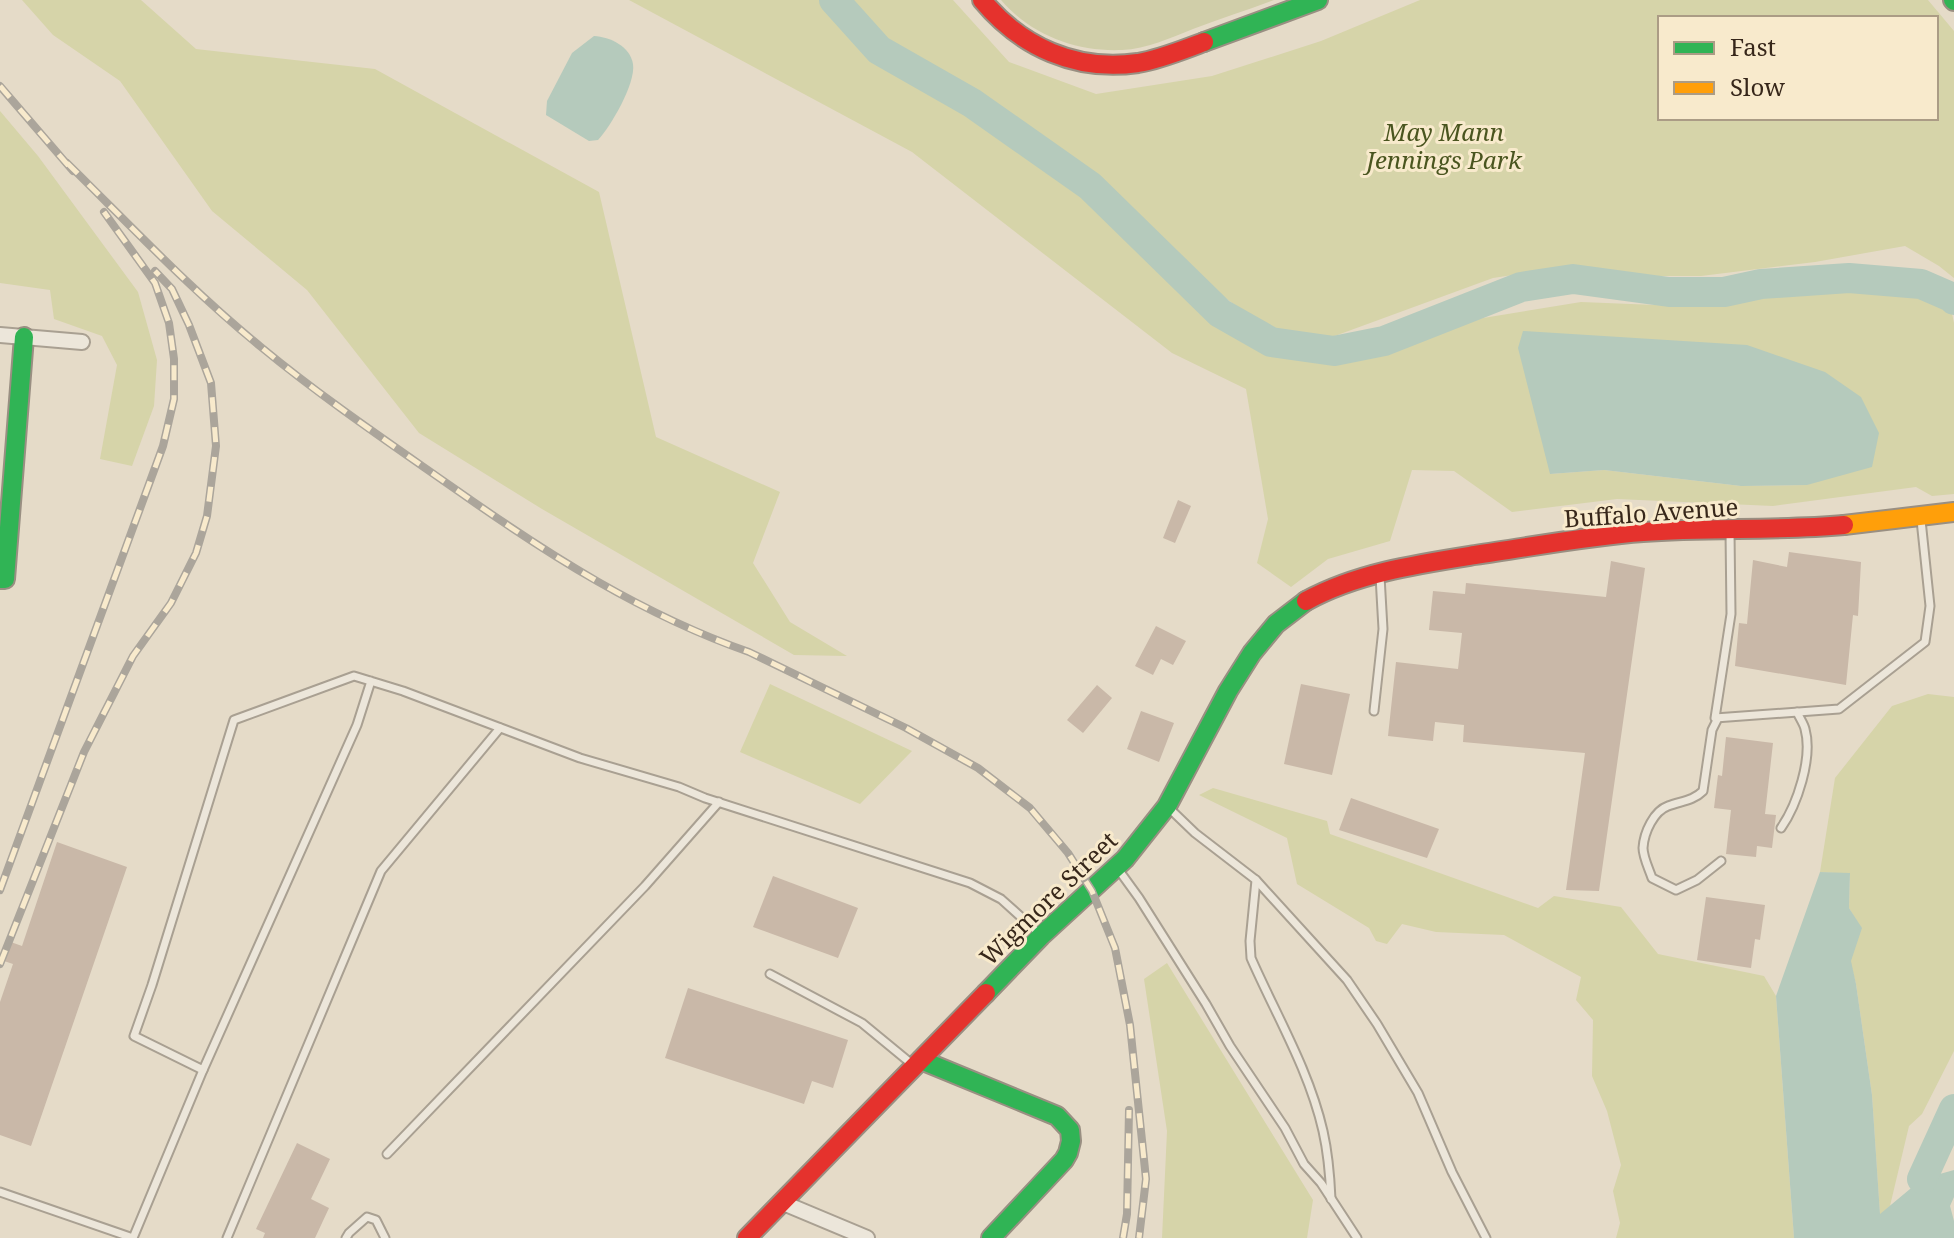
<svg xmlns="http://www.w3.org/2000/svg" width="1954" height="1238" font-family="'Noto Serif',serif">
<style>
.green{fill:#d6d4a9;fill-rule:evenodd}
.cemetery{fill:#d0cea9}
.water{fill:#b5cabc}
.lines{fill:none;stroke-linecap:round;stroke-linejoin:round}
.river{stroke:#b5cabc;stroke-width:30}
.building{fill:#c9b8a8}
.lane-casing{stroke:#a9a092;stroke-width:11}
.street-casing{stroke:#a9a092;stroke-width:18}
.fast-casing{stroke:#998f82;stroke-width:22}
.slow-casing{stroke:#998f82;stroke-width:22}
.jam-casing{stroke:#998f82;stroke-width:22}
.lane{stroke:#ece6da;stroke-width:7}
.street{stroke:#ece6da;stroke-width:14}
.fast{stroke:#30b455;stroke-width:18}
.slow{stroke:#ff9f0a;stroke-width:18}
.jam{stroke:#e5322d;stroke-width:18}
.rail-casing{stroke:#aba59b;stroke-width:8}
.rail{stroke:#f8eacc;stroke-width:5;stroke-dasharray:15;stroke-linecap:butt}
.labels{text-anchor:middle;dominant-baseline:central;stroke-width:6;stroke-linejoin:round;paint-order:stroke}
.park-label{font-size:24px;font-style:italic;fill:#4a551f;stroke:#f8eacc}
.street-label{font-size:24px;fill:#37271a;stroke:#f8eacc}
</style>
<rect width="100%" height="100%" fill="#e5dbc8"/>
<g class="green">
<polygon points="22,0 141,0 196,49 375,69 599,192 656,437 780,492 753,563 790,622 847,656 794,655 542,509 419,433 307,290 212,211 120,81 53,35"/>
<path d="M629,0H825L885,70L974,119L1082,194L1212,320L1271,354L1343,364L1477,319L1581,302L1680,306L1761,295L1854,290L1927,299L1951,309L1954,323V494L1932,496L1916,487L1773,506L1617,499L1512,512L1454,471L1412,470L1390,541L1328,559L1291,587L1257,563L1268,519L1246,389L1172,353L912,152ZM1825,372L1807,485L1741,486L1604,470L1550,474Z"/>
<path d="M852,0H953L1009,62L1096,94L1212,76L1321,41L1420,0H1928L1954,31V278L1939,266L1905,246L1815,262L1701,276H1614L1553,269L1493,278L1332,337L1268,329L1191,273L1092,173L1012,118L897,50ZM1660,18H1936V118H1660Z"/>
<polygon points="0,111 38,156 138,292 157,360 154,406 132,466 100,459 117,365 102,336 54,319 50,290 0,283"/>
<polygon points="770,684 912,751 860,804 740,752"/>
<polygon points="1928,694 1954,697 1954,1051 1922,1114 1909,1126 1890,1206 1880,1215 1872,1095 1856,984 1850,961 1861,928 1849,908 1850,874 1820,872 1835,778 1892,706"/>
<polygon points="1213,788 1327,821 1330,834 1538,908 1554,896 1621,907 1658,954 1764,976 1776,996 1794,1238 1616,1238 1620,1223 1613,1191 1621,1165 1607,1111 1592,1076 1593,1020 1576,1000 1581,977 1504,935 1436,932 1402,924 1387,944 1376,941 1369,928 1297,884 1287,838 1199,795"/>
<polygon points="1167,963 1313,1200 1307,1238 1162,1238 1167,1131 1144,979"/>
</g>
<path class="cemetery" d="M1001,0H1274C1247,10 1220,19 1193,29C1170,38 1147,49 1122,50C1076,52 1031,35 1001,0Z"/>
<g class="water">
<path d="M594,36C610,37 630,46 633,64C636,83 611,126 598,140L589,141L546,115L547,101L572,53Z"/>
<polygon points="1523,331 1747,345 1825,372 1861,397 1879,433 1872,467 1807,485 1741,486 1604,470 1550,474 1518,348"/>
<polygon points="1820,872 1850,873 1849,908 1862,928 1851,961 1856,984 1872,1095 1880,1214 1922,1179 1954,1170 1954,1197 1950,1206 1954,1221 1954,1238 1794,1238 1776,996"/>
</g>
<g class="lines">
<g class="river">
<polyline points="834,0 879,50 972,103 1090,186 1220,313 1271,342 1334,351 1384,341 1521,287 1573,279 1669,292 1724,292 1761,284 1849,278 1921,284 1951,297 1954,300"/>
<polyline points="1922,1179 1954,1109"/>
</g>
</g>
<g class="building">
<polygon points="1178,500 1191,506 1175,543 1163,538"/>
<polygon points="1789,552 1861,562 1858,616 1853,615 1846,685 1735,666 1739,623 1747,624 1753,560 1787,567"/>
<polygon points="1611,561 1645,568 1599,891 1566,890 1585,753 1463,742 1464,725 1435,722 1433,741 1388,736 1396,662 1458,669 1462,633 1429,630 1433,591 1465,594 1466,583 1606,597"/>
<polygon points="1156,626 1186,641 1173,665 1161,659 1153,675 1135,666"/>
<polygon points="1301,684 1350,694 1332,775 1284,764"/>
<polygon points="1097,685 1112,698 1083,733 1067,720"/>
<polygon points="1141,711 1174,723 1159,762 1127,749"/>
<polygon points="1726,737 1773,743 1765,814 1776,815 1772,848 1757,846 1756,857 1726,854 1731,810 1714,808 1718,775 1722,776"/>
<polygon points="1351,798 1439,829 1427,858 1339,830"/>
<polygon points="57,842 127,867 31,1146 0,1135 0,1002 13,964 1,960 8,941 22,946"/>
<polygon points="773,876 858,908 838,958 753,927"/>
<polygon points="1706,897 1765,905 1760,940 1755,939 1751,968 1697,960"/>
<polygon points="688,988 848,1040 833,1088 812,1081 804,1104 665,1058"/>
<polygon points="297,1143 330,1159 311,1199 329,1208 315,1238 263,1238 265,1233 256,1229"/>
</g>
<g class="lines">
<defs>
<g id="lane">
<polyline points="1730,532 1731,614 1715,718 1839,709 1925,642 1930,606 1921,520"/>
<polyline points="371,681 357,725 203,1070 134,1036 152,985 234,720 354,676 403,691 580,758 679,787 705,798 970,883 1001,899 1040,934"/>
<polyline points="1374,711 1383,629 1380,576"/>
<path d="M1718,718L1712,730L1703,791C1693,801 1681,801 1668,806C1654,811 1644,832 1643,848C1643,857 1649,869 1652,878L1676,890L1697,880L1721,861"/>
<path d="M1169,808L1195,833L1256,880L1250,941L1251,958C1276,1015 1309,1070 1323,1131C1328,1153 1330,1176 1331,1199"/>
<path d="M1781,828C1797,805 1813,758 1805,729C1804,724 1799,717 1797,712"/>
<polyline points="1118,869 1139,898 1206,1004 1230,1046 1285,1128 1304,1164 1321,1183 1357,1238"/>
<polyline points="1256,880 1347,980 1377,1024 1418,1093 1452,1172 1486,1238"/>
<polyline points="770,974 862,1023 913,1065"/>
<polyline points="387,1154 645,886 719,802"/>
<polyline points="0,1192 133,1238 203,1070"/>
<polyline points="227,1238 381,871 500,728"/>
<polyline points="346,1238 349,1233 367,1217 376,1220 385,1238"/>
</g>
<g id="street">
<polyline points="0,335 82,342"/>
<polyline points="781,1202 867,1238"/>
</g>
<g id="fast">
<polyline points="1953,0 1954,1"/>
<polyline points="1204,42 1318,0"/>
<polyline points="0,579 5,579 24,337"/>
<polyline points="986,993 1041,936 1125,859 1167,806 1228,691 1252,653 1276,624 1306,601"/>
<polyline points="921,1060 1057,1116 1070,1130 1071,1141 1068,1153 1064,1160 991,1238"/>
</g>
<polyline id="slow" points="1844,525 1954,512"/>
<g id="jam">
<path d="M982,0C1021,47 1076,72 1138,63C1161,59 1182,50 1204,42"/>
<path d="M1306,601C1357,573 1418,564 1475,555C1531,547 1587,536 1643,532C1710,527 1777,531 1844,525"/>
<polyline points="747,1238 986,993"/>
</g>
</defs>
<use href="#lane" class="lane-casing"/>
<use href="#street" class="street-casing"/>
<use href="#fast" class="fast-casing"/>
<use href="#slow" class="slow-casing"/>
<use href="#jam" class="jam-casing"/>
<use href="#lane" class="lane"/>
<use href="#street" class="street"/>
<use href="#fast" class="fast"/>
<use href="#slow" class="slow"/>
<use href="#jam" class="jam"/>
<defs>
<g id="rail">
<polyline points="0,86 73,171"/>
<path d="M67,163C131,226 192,291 261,347C324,399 391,444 458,491C549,555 643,615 749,652L906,728L978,768L1030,808L1068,853L1092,891L1115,948L1130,1025L1146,1179L1139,1238"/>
<polyline points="0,890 163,446 174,399 174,359 169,323 155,283 104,212"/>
<polyline points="0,964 84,752 133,656 171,603 196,553 207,516 216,446 211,383 189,325 172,289 155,271"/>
<polyline points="1123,1238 1127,1214 1129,1110"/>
</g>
</defs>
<use href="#rail" class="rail-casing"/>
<use href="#rail" class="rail"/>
</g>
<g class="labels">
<g class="park-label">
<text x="1444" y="131">May Mann<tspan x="1444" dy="28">Jennings Park</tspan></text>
</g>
<g class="street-label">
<text transform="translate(1651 512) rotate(-4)">Buffalo Avenue</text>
<text transform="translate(1048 898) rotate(-44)">Wigmore Street</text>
</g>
</g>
<rect x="1658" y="16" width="280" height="104" fill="#f8eacc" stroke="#ab9c85" stroke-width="2"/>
<rect x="1674" y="42" width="40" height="12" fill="#30b455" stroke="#ab9c85" stroke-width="2"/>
<text x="1730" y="56" font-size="24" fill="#37271a">Fast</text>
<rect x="1674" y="82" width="40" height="12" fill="#ff9f0a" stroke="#ab9c85" stroke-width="2"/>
<text x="1730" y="96" font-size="24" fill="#37271a">Slow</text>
</svg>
